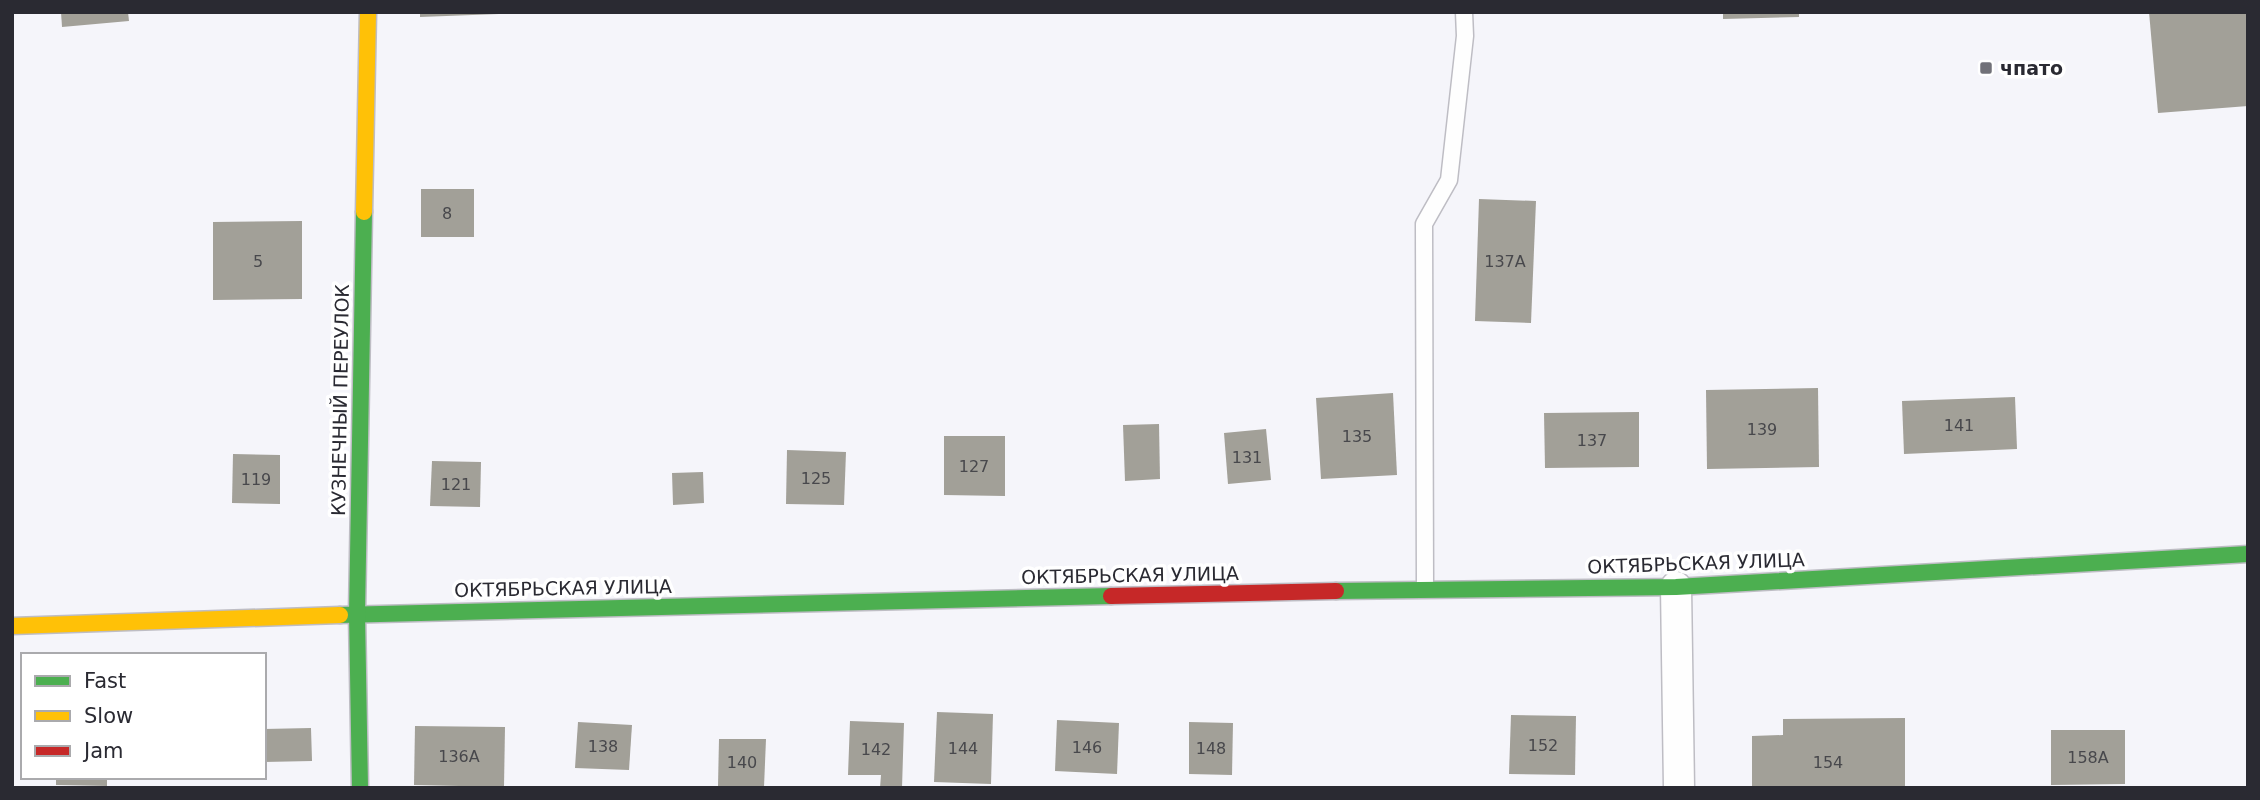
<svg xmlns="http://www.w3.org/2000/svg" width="2260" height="800" font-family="'DejaVu Sans',sans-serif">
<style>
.building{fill:#a2a098}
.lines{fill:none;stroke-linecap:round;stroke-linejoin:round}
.lane-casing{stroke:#bebdc4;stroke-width:19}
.street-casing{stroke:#bebdc4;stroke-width:33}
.fast-casing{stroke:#bebdc4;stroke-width:19}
.slow-casing{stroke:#bebdc4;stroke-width:19}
.jam-casing{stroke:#bebdc4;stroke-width:19}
.lane{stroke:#fefefe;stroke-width:16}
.street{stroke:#fefefe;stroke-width:30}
.fast{stroke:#4caf50;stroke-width:16}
.slow{stroke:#ffc107;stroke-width:16}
.jam{stroke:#c62828;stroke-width:16}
.poi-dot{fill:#717178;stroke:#fff;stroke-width:2.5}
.labels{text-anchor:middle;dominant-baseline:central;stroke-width:7;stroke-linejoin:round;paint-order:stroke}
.number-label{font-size:16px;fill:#48484c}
.poi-label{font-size:19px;font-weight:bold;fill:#2a2a32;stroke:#fff;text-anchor:start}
.street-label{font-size:19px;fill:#2a2a32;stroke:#fff}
</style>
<rect width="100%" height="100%" fill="#f5f5fa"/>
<g class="building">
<polygon points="61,12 128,12 129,21 62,27"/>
<polygon points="420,12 499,12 499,14 420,17"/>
<polygon points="1723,12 1799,12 1799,17 1723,19"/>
<polygon points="2149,12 2248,12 2248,106 2158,113"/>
<rect x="421" y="189" width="53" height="48"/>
<polygon points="1479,199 1536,201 1531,323 1475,321"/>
<polygon points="302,221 302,299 213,300 213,222"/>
<polygon points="1818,388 1819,467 1707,469 1706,390"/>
<polygon points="1393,393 1397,475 1321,479 1316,398"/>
<polygon points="2015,397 2017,449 1904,454 1902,401"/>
<polygon points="1639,412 1639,467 1545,468 1544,413"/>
<polygon points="1159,424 1160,479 1125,481 1123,425"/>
<polygon points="1266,429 1271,480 1228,484 1224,433"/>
<polygon points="944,436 1005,436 1005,496 944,495"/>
<polygon points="787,450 846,452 844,505 786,504"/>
<polygon points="233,454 280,455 280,504 232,503"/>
<polygon points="432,461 481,462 480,507 430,506"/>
<polygon points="703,472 704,503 673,505 672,473"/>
<polygon points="937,712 993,714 991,784 934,782"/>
<polygon points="1511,715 1576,716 1575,775 1509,774"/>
<polygon points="1905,718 1905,788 1752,788 1752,736 1783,735 1783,719"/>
<polygon points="1057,720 1119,723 1117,774 1055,771"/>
<polygon points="850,721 904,723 902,788 880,788 881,775 848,775"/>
<polygon points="578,722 632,725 629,770 575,768"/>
<polygon points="1189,722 1233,723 1232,775 1189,774"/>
<polygon points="415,726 505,727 504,787 414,785"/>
<polygon points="311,728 312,761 264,762 264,729"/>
<polygon points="2051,730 2125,730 2125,784 2051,785"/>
<polygon points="719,739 766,739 764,787 718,786"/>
<polygon points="56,777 107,777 107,786 56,785"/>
</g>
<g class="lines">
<defs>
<polyline id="lane" points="1425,589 1424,224 1449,180 1465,36 1464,12"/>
<polyline id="street" points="1676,587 1679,788"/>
<g id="fast">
<polyline points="1336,591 1676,587 2248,554"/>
<polyline points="340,615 1111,596"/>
<polyline points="360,788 357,614 364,212"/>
</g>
<g id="slow">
<polyline points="364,212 368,12"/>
<polyline points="12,626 340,615"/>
</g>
<polyline id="jam" points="1111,596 1336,591"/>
</defs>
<use href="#lane" class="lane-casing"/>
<use href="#street" class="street-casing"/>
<use href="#fast" class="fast-casing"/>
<use href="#slow" class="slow-casing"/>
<use href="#jam" class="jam-casing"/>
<use href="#lane" class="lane"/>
<use href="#street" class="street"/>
<use href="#fast" class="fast"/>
<use href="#slow" class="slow"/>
<use href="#jam" class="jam"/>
</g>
<rect class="poi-dot" x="1979" y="61" width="14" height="14" rx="3.5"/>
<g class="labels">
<g class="number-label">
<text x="447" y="213">8</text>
<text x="258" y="261">5</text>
<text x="1505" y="261">137А</text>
<text x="1959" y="425">141</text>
<text x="1762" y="429">139</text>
<text x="1357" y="436">135</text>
<text x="1592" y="440">137</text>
<text x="1247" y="457">131</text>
<text x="974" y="466">127</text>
<text x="816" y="478">125</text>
<text x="256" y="479">119</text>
<text x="456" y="484">121</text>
<text x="1543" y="745">152</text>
<text x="603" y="746">138</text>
<text x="1087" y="747">146</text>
<text x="963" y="748">144</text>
<text x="1211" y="748">148</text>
<text x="876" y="749">142</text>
<text x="459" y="756">136А</text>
<text x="2088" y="757">158А</text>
<text x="742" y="762">140</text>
<text x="1828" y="762">154</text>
</g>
<g class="poi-label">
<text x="2000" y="68">чпато</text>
</g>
<g class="street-label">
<text transform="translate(340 400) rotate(-89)">КУЗНЕЧНЫЙ ПЕРЕУЛОК</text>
<text transform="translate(1696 563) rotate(-2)">ОКТЯБРЬСКАЯ УЛИЦА</text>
<text transform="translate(1130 575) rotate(-1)">ОКТЯБРЬСКАЯ УЛИЦА</text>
<text transform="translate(563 588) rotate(-1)">ОКТЯБРЬСКАЯ УЛИЦА</text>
</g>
</g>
<rect width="2260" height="800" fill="none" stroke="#2a2a32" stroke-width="28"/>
<rect x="21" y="653" width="245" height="126" fill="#ffffff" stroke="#aaaaad" stroke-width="2"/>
<rect x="35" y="676" width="35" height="10" fill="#4caf50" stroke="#aaaaad" stroke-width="2"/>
<text x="84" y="688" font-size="21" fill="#2a2a32">Fast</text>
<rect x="35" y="711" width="35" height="10" fill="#ffc107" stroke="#aaaaad" stroke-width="2"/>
<text x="84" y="723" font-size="21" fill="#2a2a32">Slow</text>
<rect x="35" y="746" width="35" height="10" fill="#c62828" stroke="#aaaaad" stroke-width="2"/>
<text x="84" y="758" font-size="21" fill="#2a2a32">Jam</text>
</svg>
